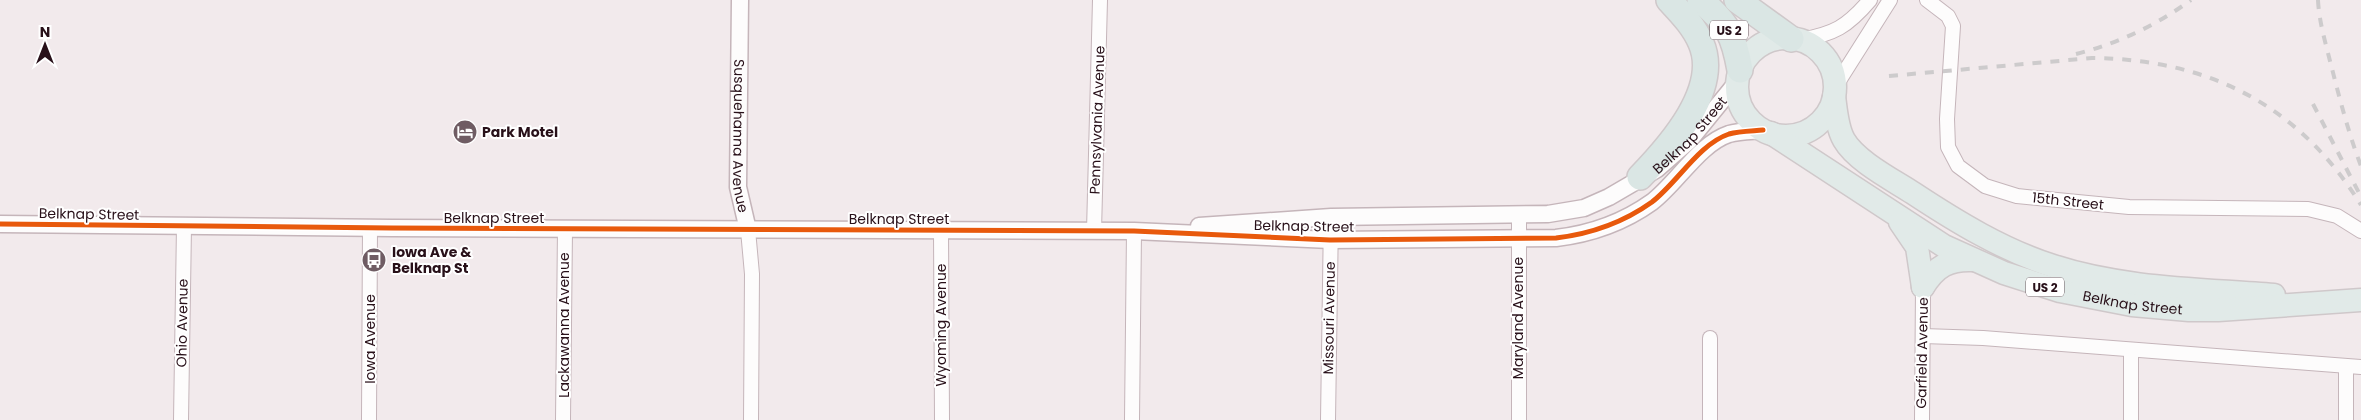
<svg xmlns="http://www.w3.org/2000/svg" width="2361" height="420" font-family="Poppins,sans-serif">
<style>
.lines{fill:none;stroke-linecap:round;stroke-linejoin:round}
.minor-casing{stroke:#c5b5ba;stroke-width:16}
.tertiary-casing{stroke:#c5b5ba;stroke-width:19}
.trunk-casing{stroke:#cfc8ca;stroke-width:25}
.motorway-casing{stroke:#cfc8ca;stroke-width:28}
.minor{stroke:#fdfcfc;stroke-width:14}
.tertiary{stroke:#fdfcfc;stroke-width:16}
.trunk{stroke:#e1eae8;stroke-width:22}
.motorway{stroke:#dae6e4;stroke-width:25}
.rail{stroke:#cdcbcc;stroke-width:4;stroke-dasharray:9 9;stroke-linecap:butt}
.cycleway-casing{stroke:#fff;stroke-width:8}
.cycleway{stroke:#e8590c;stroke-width:5}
.labels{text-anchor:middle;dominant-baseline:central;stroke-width:4;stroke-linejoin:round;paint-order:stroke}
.shield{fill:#fff;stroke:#68585e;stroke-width:1}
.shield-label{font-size:12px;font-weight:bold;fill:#281019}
.street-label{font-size:14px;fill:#281019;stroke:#fff}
.poi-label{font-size:14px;font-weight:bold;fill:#281019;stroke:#fff;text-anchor:start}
</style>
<rect width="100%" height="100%" fill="#f2eaec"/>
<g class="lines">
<defs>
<g id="minor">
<polyline points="1927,0 1948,16 1953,26 1947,119 1948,147 1958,166 1985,186 2017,196 2129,207 2308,209 2337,216 2361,231"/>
<path d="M1800,40C1834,34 1847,27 1870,0"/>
<polyline points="1835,87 1890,0"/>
<polyline points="748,230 752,274 751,420"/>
<polyline points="941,231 942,420"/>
<polyline points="1094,231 1100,0"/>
<polyline points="1923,336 1983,338 2361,367"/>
<polyline points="1710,338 1710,420"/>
<polyline points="2131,350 2131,420"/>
<polyline points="181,420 184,226"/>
<polyline points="369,420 370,228"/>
<polyline points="563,420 565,229"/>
<polyline points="1132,420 1134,231"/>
<polyline points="1328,420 1331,217"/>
<polyline points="1519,420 1519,215"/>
<polyline points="1922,420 1923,287"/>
<polyline points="2346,420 2346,367"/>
</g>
<g id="tertiary">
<path id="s1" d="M740,0L738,187L748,230"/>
<path d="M0,224L392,228L1134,231L1330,240L1556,238C1590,234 1624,222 1652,202C1677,183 1699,144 1729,134C1739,131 1752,131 1763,130"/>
<path id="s2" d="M1199,226L1331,217L1548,214L1584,208L1609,197L1657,169L1689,141L1737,82"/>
</g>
<g id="trunk">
<circle cx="1786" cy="87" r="49"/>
<path d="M1834,96C1836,111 1837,128 1844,140C1856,161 1893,180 1913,193C1957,222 2003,250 2053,266C2124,289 2200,289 2274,295"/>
<path id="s3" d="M1771,133L1944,246L2004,273L2060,291L2132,305L2189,310H2218L2361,300"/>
<polyline points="1900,222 1917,247 1923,287"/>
<path d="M1923,287C1936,266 1949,259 1973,260"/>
</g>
<g id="motorway">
<path d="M1700,0C1728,23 1734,36 1740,70"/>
<polyline points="1737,0 1791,39"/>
<path d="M1640,177C1670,146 1721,89 1701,43C1694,26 1681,13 1669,0"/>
</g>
</defs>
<use href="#minor" class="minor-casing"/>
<use href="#tertiary" class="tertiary-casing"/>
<use href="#trunk" class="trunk-casing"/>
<use href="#motorway" class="motorway-casing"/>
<use href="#minor" class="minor"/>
<use href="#tertiary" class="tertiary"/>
<use href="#trunk" class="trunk"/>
<use href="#motorway" class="motorway"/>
<g class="rail">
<path d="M2318,0C2319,21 2325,41 2330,61C2339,96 2348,132 2361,166"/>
<path d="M2076,54C2119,43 2155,26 2191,0"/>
<path d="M1889,76L2092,58C2208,59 2299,105 2361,205"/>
<polyline points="2313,104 2359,193"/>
</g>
<defs>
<path id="cycleway" d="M0,224L392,228L1134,231L1330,240L1556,238C1590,234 1624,222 1652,202C1677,183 1699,144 1729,134C1739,131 1752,131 1763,130"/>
</defs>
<use href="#cycleway" class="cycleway-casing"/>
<use href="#cycleway" class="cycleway"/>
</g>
<defs>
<symbol id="hotel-disc" viewBox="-11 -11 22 22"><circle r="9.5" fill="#6f5c63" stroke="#fff"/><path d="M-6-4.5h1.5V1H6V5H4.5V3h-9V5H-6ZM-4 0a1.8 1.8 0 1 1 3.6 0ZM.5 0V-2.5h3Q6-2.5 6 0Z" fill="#fff"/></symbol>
<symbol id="bus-disc" viewBox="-11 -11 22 22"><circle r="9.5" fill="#6f5c63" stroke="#fff"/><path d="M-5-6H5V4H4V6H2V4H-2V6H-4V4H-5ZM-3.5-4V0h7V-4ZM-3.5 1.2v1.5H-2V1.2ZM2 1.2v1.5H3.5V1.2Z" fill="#fff"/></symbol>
</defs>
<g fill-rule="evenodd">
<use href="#hotel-disc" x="451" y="118" width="28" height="28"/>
<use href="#bus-disc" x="360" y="246" width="28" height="28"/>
</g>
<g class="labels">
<g class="shield">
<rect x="1710" y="20.5" width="38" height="19" rx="4"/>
<rect x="2026" y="277.5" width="38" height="19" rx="4"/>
</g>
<g class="shield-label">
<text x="1729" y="30">US 2</text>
<text x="2045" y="287">US 2</text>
</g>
<g class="street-label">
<text transform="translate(1097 120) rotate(-88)">Pennsylvania Avenue</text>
<text stroke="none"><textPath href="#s2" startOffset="516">Belknap Street</textPath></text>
<text stroke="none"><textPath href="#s1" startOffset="136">Susquehanna Avenue</textPath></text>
<text transform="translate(2068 201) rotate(6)">15th Street</text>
<text transform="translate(89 214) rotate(1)">Belknap Street</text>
<text x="494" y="218">Belknap Street</text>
<text x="899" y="219">Belknap Street</text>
<text transform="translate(1304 226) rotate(1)">Belknap Street</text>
<text stroke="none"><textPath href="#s3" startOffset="405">Belknap Street</textPath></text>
<text transform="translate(1329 318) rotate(-89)">Missouri Avenue</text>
<text transform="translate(1518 318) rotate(-90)">Maryland Avenue</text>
<text transform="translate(182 323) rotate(-89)">Ohio Avenue</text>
<text transform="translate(564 325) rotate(-90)">Lackawanna Avenue</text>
<text transform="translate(941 325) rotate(-90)">Wyoming Avenue</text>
<text transform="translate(370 339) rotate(-90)">Iowa Avenue</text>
<text transform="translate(1922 353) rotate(-89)">Garfield Avenue</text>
</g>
<g class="poi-label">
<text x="482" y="132">Park Motel</text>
<text x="392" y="252">Iowa Ave &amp;<tspan x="392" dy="16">Belknap St</tspan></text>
</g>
</g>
<g transform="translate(45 45)" stroke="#ffffff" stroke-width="4" paint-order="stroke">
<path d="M0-4L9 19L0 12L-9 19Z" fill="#281019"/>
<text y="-8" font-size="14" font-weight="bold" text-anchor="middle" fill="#281019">N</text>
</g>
</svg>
